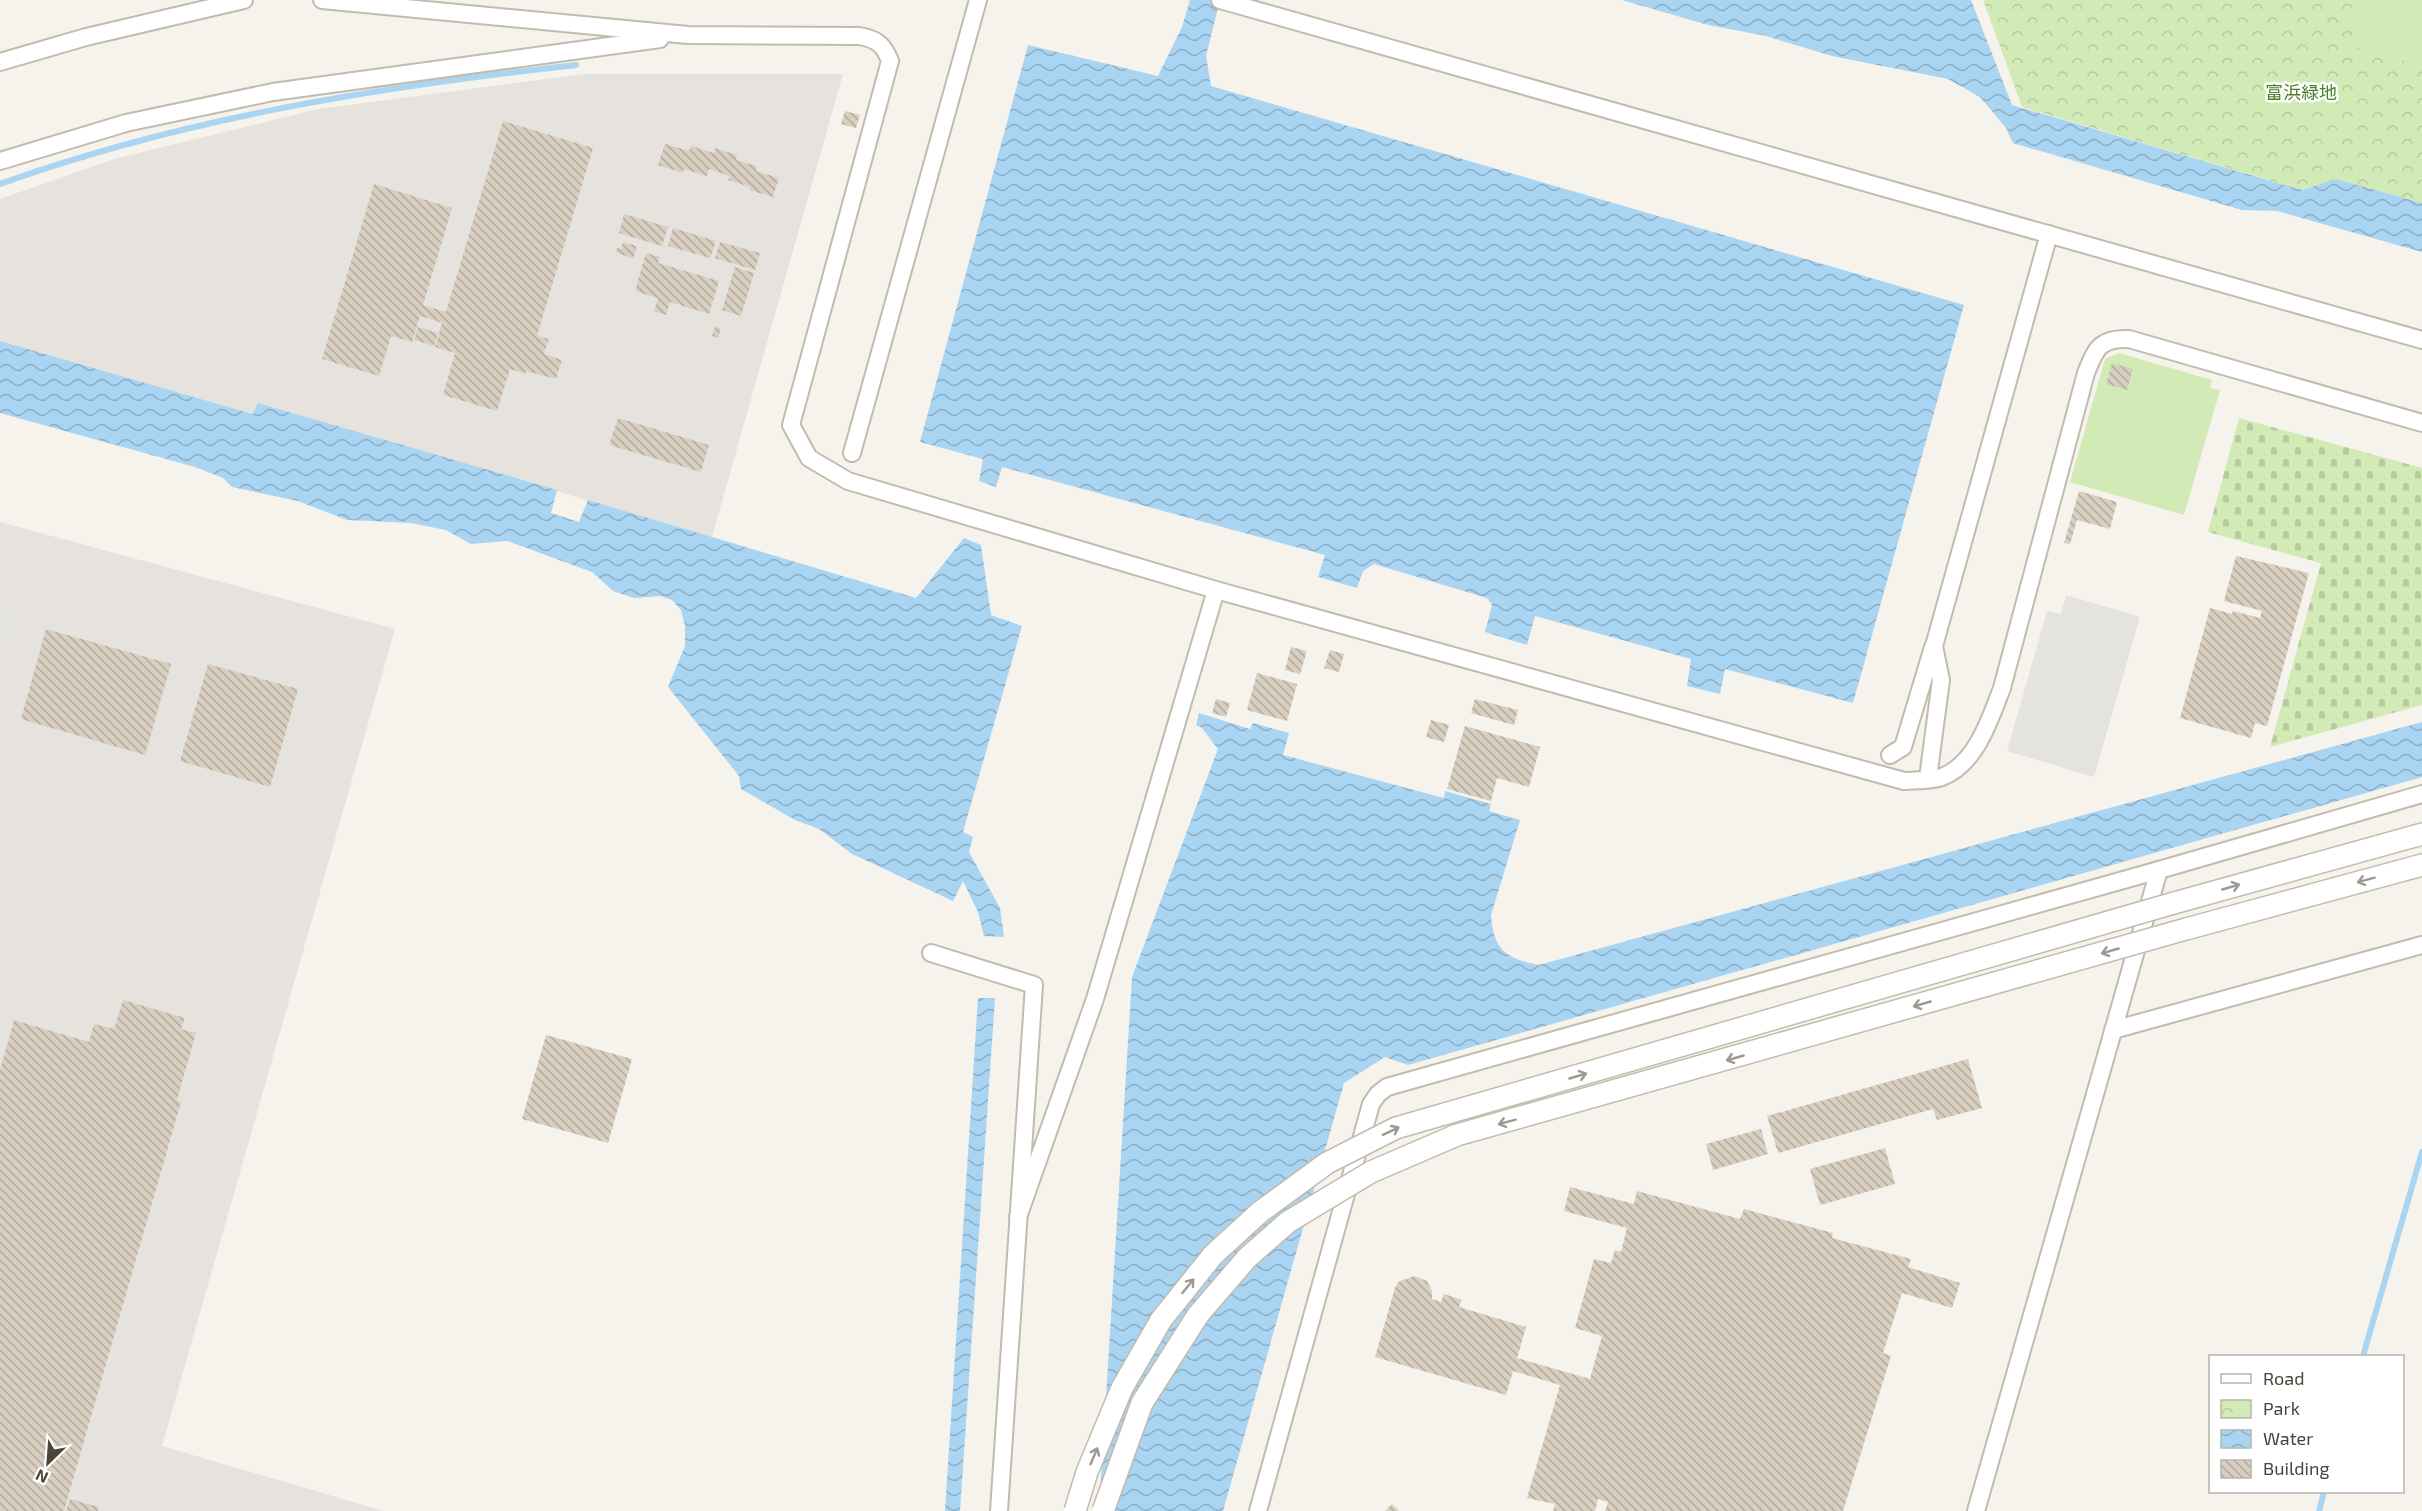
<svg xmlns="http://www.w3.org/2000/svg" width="2422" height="1511" font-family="'Exo 2','Noto Sans JP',sans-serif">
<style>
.industrial{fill:#e6e2dd}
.cemetery{fill:url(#cemetery-stones)}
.park{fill:url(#park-crowns)}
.garden{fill:#d2eab5}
.parking{fill:#e5e3e0}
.water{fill:url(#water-waves)}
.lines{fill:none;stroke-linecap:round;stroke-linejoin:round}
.stream{stroke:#a9d4f2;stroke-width:6}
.building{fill:url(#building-back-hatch)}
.minor-casing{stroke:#c2bbae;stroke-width:20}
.tertiary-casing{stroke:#c2bbae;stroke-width:24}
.minor{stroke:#fff;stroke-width:16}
.tertiary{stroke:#fff;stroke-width:21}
.tertiary-bridge-casing{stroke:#c2bbae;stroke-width:24;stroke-linecap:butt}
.tertiary-bridge{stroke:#fff;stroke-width:21}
.oneway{stroke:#9c9892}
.labels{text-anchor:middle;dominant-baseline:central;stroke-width:5;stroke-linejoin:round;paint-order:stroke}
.park-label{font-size:18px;fill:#4a7f2a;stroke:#fff}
</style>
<defs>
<pattern id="cemetery-stones" width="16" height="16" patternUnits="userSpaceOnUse" patternTransform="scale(1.5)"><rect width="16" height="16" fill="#d2eab5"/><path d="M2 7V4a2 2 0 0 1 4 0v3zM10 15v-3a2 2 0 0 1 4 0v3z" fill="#b6ca9c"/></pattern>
<pattern id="park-crowns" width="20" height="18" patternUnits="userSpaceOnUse" patternTransform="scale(1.5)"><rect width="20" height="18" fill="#d2eab5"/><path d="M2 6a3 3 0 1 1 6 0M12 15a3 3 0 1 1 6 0" fill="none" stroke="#b6ca9c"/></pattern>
<pattern id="water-waves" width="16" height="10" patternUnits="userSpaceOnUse" patternTransform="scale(1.5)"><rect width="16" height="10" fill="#a9d4f2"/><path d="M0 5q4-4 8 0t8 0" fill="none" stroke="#8caec5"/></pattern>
<pattern id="building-back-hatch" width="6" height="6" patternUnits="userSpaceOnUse" patternTransform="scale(1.5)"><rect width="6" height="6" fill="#d8cfc1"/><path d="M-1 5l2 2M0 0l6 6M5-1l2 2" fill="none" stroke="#b1aa9e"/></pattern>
</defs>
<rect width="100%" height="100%" fill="#f6f3ec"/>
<g class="industrial">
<polygon points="584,74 843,74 712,537 258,403 254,414 0,341 0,199 114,159 318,109"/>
<polygon points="0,522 395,629 162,1446 384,1511 0,1511"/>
</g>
<polygon class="cemetery" points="2239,418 2422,468 2422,705 2270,747 2321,563 2208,532"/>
<polygon class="park" points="1983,0 2422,0 2422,203 2336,179 2302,190 2022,107"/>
<g class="garden">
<polygon points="2362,0 2422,0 2422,66 2350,45"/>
<polygon points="2119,353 2212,380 2210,388 2220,390 2184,515 2070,482 2105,359"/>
</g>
<g class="parking">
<polygon points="2066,595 2140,617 2094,777 2007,751 2047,611 2061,614"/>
<polygon points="0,599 19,605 0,673"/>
</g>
<g class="water">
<polygon points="1190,0 1220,0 1206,56 1211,86 1964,305 1853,703 1725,669 1720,694 1687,686 1691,659 1535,616 1527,645 1485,632 1492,605 1487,598 1374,564 1363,571 1357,588 1318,577 1325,555 1002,467 996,487 979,481 983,459 920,442 1028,45 1158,76 1182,27"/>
<polygon points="1622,0 1971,0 2012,105 2302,190 2336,179 2422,203 2422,252 2277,211 2242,210 2013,143 2006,128 1980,97 1948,79 1832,56 1766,36 1708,25"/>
<polygon points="0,341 253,414 258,403 557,490 551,513 579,522 588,500 916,598 964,538 981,545 991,615 1022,626 963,832 973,837 969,852 1000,908 1004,937 984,936 978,912 963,881 953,901 852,854 819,829 795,820 741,789 739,776 668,687 685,646 685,626 681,610 672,600 660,596 634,598 613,591 592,572 507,541 471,544 446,530 411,523 347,520 298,501 232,487 223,478 195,467 0,413"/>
<path d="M1199,713L1250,729L1253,723L1289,733L1283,755L1444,798L1445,791L1491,804L1489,811L1520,820L1491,915C1493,950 1507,959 1539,965L2422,722V777L1408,1065L1385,1057L1344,1083L1223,1511H1099L1132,977L1218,749L1202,728L1196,725Z"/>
<polygon points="978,998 995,998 960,1511 945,1511"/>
</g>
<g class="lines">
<g class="stream">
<path d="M0,184C186,117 381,87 576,65"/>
<polyline points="2363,1356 2422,1152"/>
<polyline points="2319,1511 2324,1492"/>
</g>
</g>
<g class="building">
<polygon points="845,111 860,115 856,128 841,124"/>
<polygon points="503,121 593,148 537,336 549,339 544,354 562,360 556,379 526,371 525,374 510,369 497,411 443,395 455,353 435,347 442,323 420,316 412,342 391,336 379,376 322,359 374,184 452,208 423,305 446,312"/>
<polygon points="665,144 689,151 691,146 714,153 715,148 737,155 736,160 757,166 756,171 779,178 773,197 749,190 750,187 728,180 730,176 709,169 707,176 684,169 683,173 658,165"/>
<polygon points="624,214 668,227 662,246 619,233"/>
<polygon points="673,228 716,241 710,258 668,246"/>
<polygon points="623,242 637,246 633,259 616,252 617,248 621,249"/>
<polygon points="720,242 760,253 755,270 715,258"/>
<polygon points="646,253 660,257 658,263 719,281 709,314 670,302 666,315 654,311 658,298 635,291"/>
<polygon points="735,267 754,273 741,316 722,310"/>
<polygon points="418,327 438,333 434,346 414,340"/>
<polygon points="715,327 721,328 718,338 712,336"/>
<polygon points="2112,363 2133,369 2127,390 2106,384"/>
<polygon points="618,418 709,445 701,472 609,445"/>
<polygon points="2079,491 2117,502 2110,529 2077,520 2070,544 2064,543"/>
<polygon points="2236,556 2309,573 2267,726 2255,723 2251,738 2180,718 2210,608 2232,614 2233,611 2260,618 2262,611 2224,601"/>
<polygon points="46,629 171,664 145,755 21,719"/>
<polygon points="1291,647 1307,651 1300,674 1285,670"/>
<polygon points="1330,650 1344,654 1339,672 1324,668"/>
<polygon points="208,664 298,689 270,787 180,761"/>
<polygon points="1257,673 1297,684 1287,721 1247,710"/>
<polygon points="1216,699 1230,703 1226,717 1212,713"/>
<polygon points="1475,699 1518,710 1514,725 1471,713"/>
<polygon points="1431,720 1449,725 1444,742 1426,737"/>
<polygon points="1465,726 1540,747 1529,787 1497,778 1491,801 1447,789"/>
<polygon points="123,1000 185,1018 181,1029 196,1033 177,1100 181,1102 64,1511 0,1511 0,1070 14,1020 89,1042 94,1024 114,1029"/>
<polygon points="546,1035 632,1059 608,1143 522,1119"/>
<polygon points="1968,1059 1982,1108 1937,1120 1933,1109 1778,1153 1767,1116"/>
<polygon points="1761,1129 1768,1154 1713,1170 1706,1144"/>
<polygon points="1885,1148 1895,1184 1820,1205 1810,1169"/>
<polygon points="1570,1187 1634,1204 1637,1191 1740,1219 1744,1209 1833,1233 1832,1238 1911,1259 1908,1267 1960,1283 1952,1308 1902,1293 1883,1353 1891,1356 1843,1511 1605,1511 1608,1502 1598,1499 1595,1511 1553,1511 1555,1504 1527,1498 1560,1385 1513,1371 1506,1395 1375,1357 1395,1288 1398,1282 1414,1276 1427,1281 1432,1291 1432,1299 1441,1302 1444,1294 1462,1300 1459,1307 1526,1327 1517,1358 1590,1379 1602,1336 1575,1328 1594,1259 1611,1263 1615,1250 1621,1252 1627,1228 1564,1211"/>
<polygon points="70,1499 99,1507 98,1511 66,1511"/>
<polygon points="1392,1504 1399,1511 1385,1511"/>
</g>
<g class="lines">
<defs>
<g id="minor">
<path d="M322,0L688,35L859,36C877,39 884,45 890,61L791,425L809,458L848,481L1216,590L1904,781C1915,780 1931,781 1942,777C1976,764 1990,719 2002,688L2086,373C2096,348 2100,338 2129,339L2422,423"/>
<polyline points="1220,0 2422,340"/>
<polyline points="0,62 86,37 244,0"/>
<polyline points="0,161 126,123 273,92 660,39"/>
<polyline points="852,453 978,0"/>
<polyline points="1890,755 1903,747 1933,647"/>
<polyline points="1928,778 1941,680 1934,646 2049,234"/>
<polyline points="931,953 1034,985 999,1511"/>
<polyline points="2113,1030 2422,945"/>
<polyline points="1018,1217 1095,999 1216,590"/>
<polyline points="1258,1511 1371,1104 1378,1094 1387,1087 2159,870 2422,794"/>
<polyline points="1976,1511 2159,870"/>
</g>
<g id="tertiary">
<polyline points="2174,903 2422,834"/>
<polyline points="2186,929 2422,865"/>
</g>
</defs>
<use href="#minor" class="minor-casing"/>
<use href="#tertiary" class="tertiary-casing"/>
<use href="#minor" class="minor"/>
<use href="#tertiary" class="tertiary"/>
<defs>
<g id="tertiary-bridge">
<polyline points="1075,1511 1087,1472 1122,1388 1161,1320 1213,1255 1260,1212 1327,1163 1396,1128 2174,903"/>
<polyline points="1103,1511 1142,1403 1198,1315 1247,1258 1288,1222 1371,1172 1457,1135 2186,929"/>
</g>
</defs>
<use href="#tertiary-bridge" class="tertiary-bridge-casing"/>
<use href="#tertiary-bridge" class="tertiary-bridge"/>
</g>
<defs><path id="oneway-shaft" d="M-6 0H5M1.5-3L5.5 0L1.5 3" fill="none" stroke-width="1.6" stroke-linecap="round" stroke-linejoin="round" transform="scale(1.5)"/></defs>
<g class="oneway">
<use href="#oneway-shaft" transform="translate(2366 880) rotate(165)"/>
<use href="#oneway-shaft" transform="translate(2231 887) rotate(-16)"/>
<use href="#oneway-shaft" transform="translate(2110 951) rotate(164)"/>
<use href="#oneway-shaft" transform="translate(1922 1004) rotate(164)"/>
<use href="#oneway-shaft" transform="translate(1735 1058) rotate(164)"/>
<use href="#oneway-shaft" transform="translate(1578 1076) rotate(-16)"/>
<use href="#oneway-shaft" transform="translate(1507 1122) rotate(165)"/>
<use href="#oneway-shaft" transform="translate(1391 1131) rotate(-25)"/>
<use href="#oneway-shaft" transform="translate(1188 1286) rotate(-51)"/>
<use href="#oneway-shaft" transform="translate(1094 1456) rotate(-67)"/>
</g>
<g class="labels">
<g class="park-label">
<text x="2301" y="92">富浜緑地</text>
</g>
</g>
<rect x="2209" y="1355" width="195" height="138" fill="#ffffff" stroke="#b7b4b0" stroke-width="1.5"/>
<rect x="2221" y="1374" width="30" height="9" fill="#ffffff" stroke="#b7b4b0" stroke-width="1.5"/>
<text x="2263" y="1385" font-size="18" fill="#4b4439">Road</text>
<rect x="2221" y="1400" width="30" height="18" fill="url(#park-crowns)" stroke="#b7b4b0" stroke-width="1.5"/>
<text x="2263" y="1415" font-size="18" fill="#4b4439">Park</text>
<rect x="2221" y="1430" width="30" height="18" fill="url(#water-waves)" stroke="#b7b4b0" stroke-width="1.5"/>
<text x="2263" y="1445" font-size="18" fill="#4b4439">Water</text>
<rect x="2221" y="1460" width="30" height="18" fill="url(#building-back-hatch)" stroke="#b7b4b0" stroke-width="1.5"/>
<text x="2263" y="1475" font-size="18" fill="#4b4439">Building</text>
<g transform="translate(48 1463) rotate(205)" stroke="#ffffff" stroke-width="4.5" paint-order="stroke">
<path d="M0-4.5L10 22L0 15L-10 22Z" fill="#4b4439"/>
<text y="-9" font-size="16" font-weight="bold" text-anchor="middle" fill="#4b4439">N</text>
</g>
</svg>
